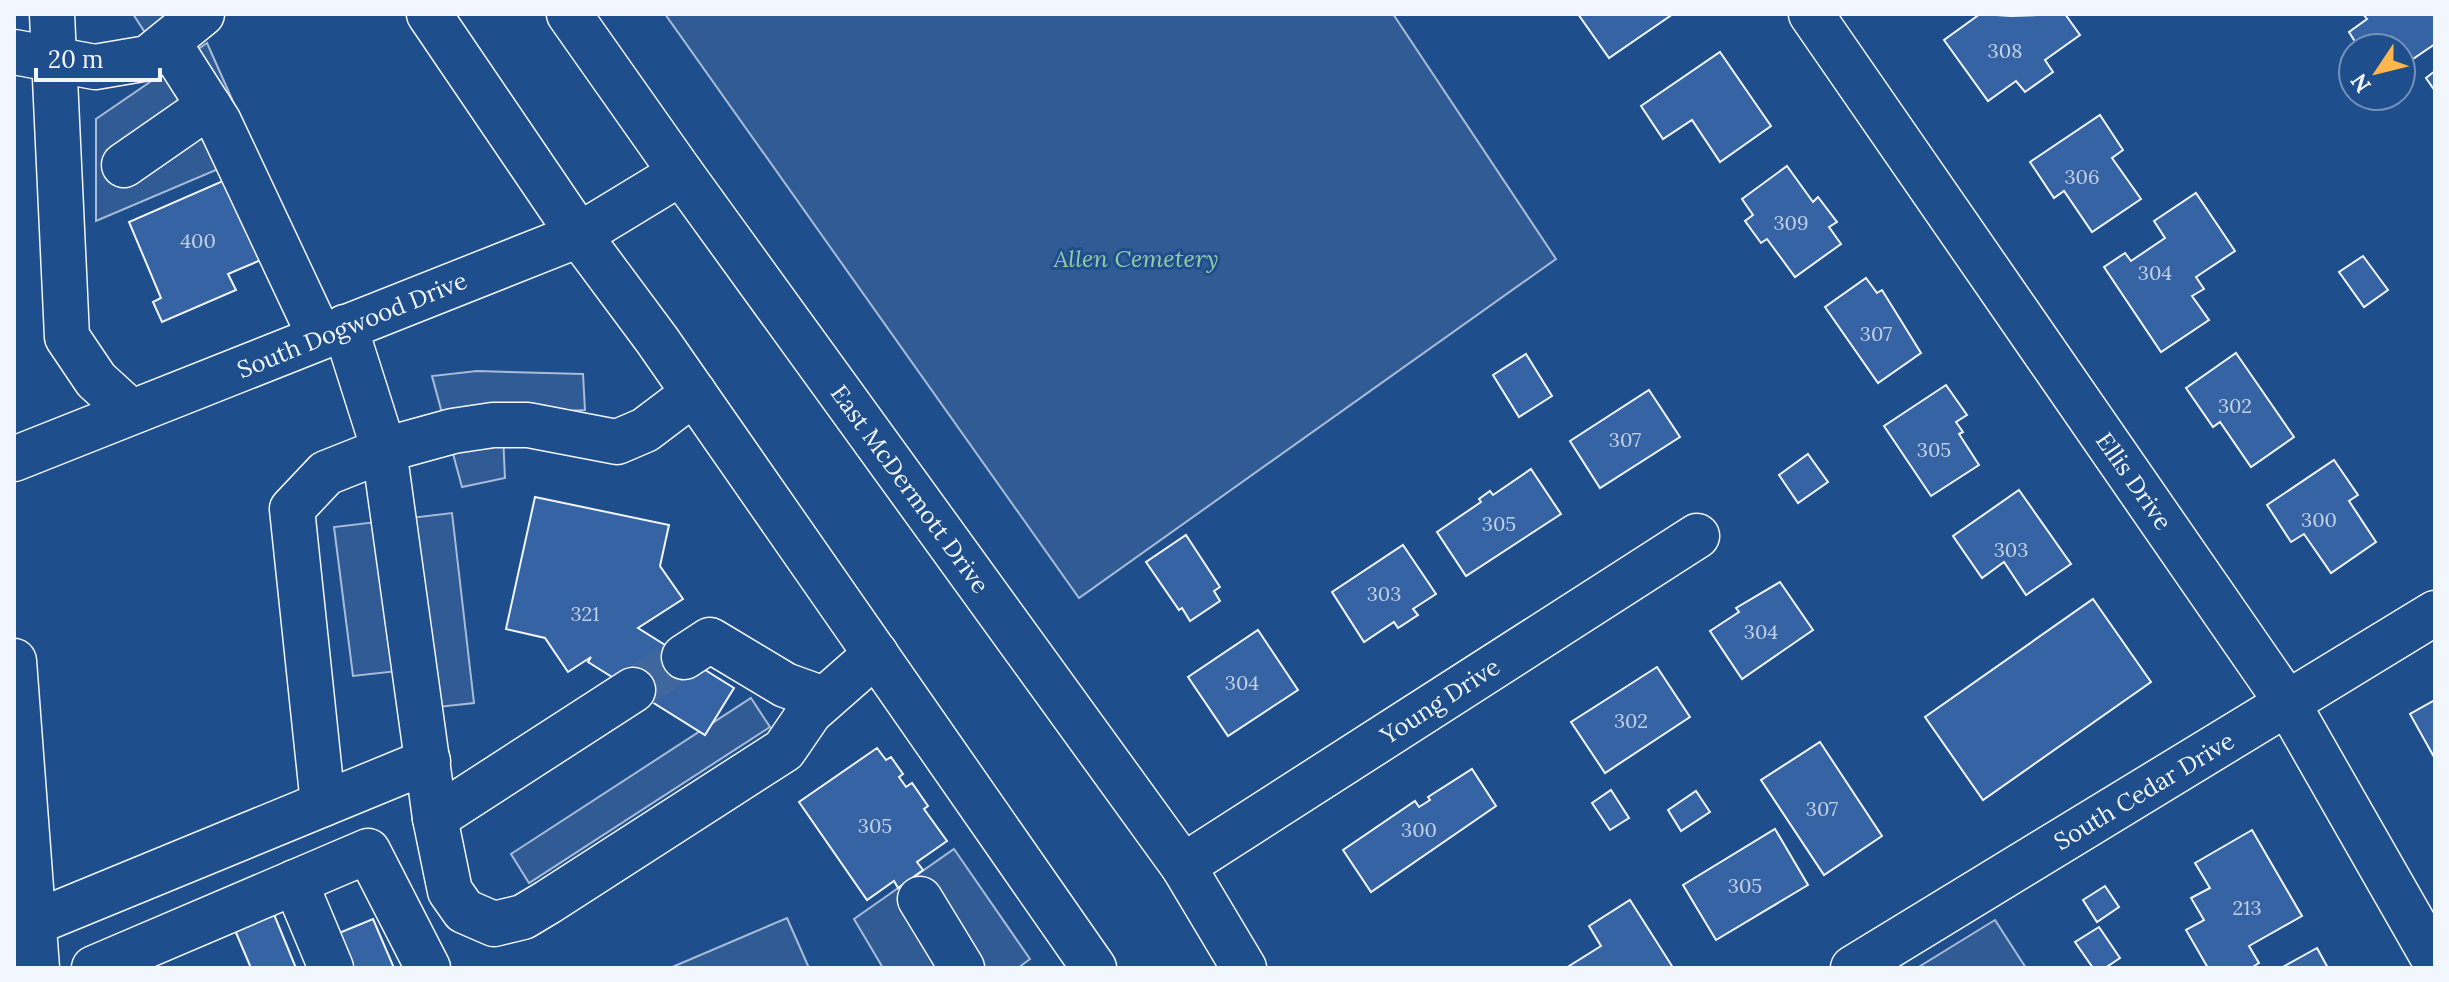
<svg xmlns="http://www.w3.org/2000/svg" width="2449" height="982" font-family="Lora,serif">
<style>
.built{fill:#305b95;stroke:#a8bbd7;stroke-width:2}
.building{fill:#3563a3;stroke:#f2f6ff;stroke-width:2}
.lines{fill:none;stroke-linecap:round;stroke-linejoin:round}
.minor-tunnel{stroke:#3f679d;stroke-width:44;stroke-dasharray:44 22;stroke-linecap:butt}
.minor-casing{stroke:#f2f6ff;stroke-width:47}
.major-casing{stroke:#f2f6ff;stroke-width:47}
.minor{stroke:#1f4e8c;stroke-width:44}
.major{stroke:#1f4e8c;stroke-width:44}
.labels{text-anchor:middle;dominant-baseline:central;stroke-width:6;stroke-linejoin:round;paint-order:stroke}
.number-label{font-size:20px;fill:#c3d1e8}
.park-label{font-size:24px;font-style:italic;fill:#97c8a6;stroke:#1f4e8c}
.street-label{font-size:24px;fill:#f2f6ff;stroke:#1f4e8c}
</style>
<rect width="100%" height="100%" fill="#1f4e8c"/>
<g class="built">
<polygon points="133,14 174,14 146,34"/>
<polygon points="665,14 1393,14 1556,259 1079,598"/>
<polygon points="207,43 256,153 96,221 96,119"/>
<polygon points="477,371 583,374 585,410 502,414 505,478 462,487 432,376"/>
<polygon points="452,513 474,703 438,707 433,667 353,676 334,527"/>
<polygon points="751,698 770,727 529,883 511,854"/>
<polygon points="954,849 1030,959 1018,968 883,968 854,919"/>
<polygon points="787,918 809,968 670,968"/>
<polygon points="1995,920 2026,968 1917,968"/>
</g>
<g class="building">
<polygon points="1578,14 1673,14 1609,58"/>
<polygon points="1980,14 2011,16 2065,14 2080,35 2045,60 2053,72 2025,92 2016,81 1988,101 1944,40"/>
<polygon points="2363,14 2435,14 2435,44 2401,67 2401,48 2387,48 2384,43 2377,48 2359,48 2349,32 2367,19"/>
<polygon points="1720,52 1771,126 1720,162 1692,120 1663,139 1641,106"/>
<polygon points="2435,71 2435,91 2426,78"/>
<polygon points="2100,115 2123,150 2112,158 2141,199 2092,232 2064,191 2054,198 2030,162"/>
<polygon points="1787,166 1813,202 1818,197 1837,222 1829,227 1841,244 1795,277 1767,239 1761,243 1745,221 1753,215 1742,199"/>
<polygon points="232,177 268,257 228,274 236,290 162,322 153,302 161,298 129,222"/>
<polygon points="2196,193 2235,251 2196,277 2204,289 2192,296 2209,320 2161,352 2104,267 2125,253 2131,261 2165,238 2154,221"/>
<polygon points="2363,256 2388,290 2364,307 2339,272"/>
<polygon points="1866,278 1877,293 1882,290 1921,353 1878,383 1825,307"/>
<polygon points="2236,353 2294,437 2251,467 2220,422 2213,427 2186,388"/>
<polygon points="1526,354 1552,396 1519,417 1493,375"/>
<polygon points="1946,385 1967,415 1956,422 1963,432 1959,434 1979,465 1931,496 1884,426"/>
<polygon points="1649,390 1680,437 1600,488 1570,441"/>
<polygon points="1808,454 1828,482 1798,503 1779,475"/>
<polygon points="2334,460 2358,495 2349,501 2376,542 2331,573 2304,534 2291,542 2267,505"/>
<polygon points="1531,469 1561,514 1466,576 1437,532 1481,502 1479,499 1490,491 1493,495"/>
<polygon points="2019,490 2071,564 2026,595 2004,562 1982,578 1953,536"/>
<polygon points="535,497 669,525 660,566 683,599 638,628 734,688 705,735 588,662 591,657 568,672 545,638 506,629"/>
<polygon points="1186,535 1220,587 1214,591 1220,601 1190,621 1182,608 1179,610 1146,562"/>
<polygon points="1403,545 1436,594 1413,609 1418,615 1398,628 1394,622 1364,642 1332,592"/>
<polygon points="1780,582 1813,630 1742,679 1710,631 1739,612 1736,608"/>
<polygon points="2093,599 2151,682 1983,800 1925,717"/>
<polygon points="1258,630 1298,690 1228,736 1188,677"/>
<polygon points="1657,667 1690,717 1605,773 1571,722"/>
<polygon points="2435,700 2435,757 2434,757 2410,714"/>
<polygon points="1820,742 1882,836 1824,875 1761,780"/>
<polygon points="877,748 886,760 891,757 903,774 899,777 906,787 912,783 928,806 924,809 947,841 917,862 923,870 898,888 894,881 867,900 799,802"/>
<polygon points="1472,769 1496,806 1371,892 1343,850 1415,801 1419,807 1430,800 1428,797"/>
<polygon points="1611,790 1629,818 1610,830 1592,803"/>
<polygon points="1696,791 1710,812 1681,831 1668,810"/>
<polygon points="1775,829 1808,885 1716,940 1683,885"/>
<polygon points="2252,830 2302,916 2249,946 2259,963 2251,968 2208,968 2186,930 2204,920 2191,898 2210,888 2195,863"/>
<polygon points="2105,886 2119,907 2097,922 2083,900"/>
<polygon points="1630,900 1672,966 1668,968 1566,968 1601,946 1589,926"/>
<polygon points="273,912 296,968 251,968 234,928"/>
<polygon points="373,919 394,968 354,968 339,933"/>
<polygon points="2099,927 2120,958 2105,968 2093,968 2075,942"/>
<polygon points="2317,948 2328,968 2281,968"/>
</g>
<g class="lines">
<polyline class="minor-tunnel" points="633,690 684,657"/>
<defs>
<g id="minor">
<polyline points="52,14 67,337 96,380 131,412"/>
<polyline points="1811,14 2288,704 2435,961"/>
<polyline points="168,42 219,122 320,337"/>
<polyline points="14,52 95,67 148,58 202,14"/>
<polyline points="124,165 209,106"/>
<polyline points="345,327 384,450 435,818 450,891 464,911 494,924 523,917 548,902 784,750 810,712 876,654"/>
<polyline points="14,459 579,235 681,173"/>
<polyline points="684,657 710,640 785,685 824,699"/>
<polyline points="14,661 37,968"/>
<polyline points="323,804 292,509 326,473 384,450 453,431 493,425 528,425 617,442 645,430 694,393"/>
<polyline points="435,818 633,690"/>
<polyline points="1183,866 1697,536"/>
<polyline points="295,882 331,968"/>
<polyline points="920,899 962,968"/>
<polyline points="34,923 428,761"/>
<polyline points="94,968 368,851 428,968"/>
<polyline points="1853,968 2435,613"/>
</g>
<g id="major">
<polyline points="429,14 579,235 657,340 1094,968"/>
<polyline points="569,14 681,173 1183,866 1244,968"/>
</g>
</defs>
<use href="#minor" class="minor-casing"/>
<use href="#major" class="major-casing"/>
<use href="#minor" class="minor"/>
<use href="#major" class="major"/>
</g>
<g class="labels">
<g class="number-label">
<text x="2005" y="50">308</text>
<text x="2082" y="176">306</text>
<text x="1791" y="222">309</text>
<text x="198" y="240">400</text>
<text x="2155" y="272">304</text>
<text x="1876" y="333">307</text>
<text x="2235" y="405">302</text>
<text x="1625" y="439">307</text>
<text x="1934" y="449">305</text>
<text x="2319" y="519">300</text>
<text x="1499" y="523">305</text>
<text x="2011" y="549">303</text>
<text x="1384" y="593">303</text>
<text x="585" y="613">321</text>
<text x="1761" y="631">304</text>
<text x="1242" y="682">304</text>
<text x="1631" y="720">302</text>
<text x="1822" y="808">307</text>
<text x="875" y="825">305</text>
<text x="1419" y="829">300</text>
<text x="1745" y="885">305</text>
<text x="2247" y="907">213</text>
</g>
<g class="park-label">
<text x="1136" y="258">Allen Cemetery</text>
</g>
<g class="street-label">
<text transform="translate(352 325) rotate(-22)">South Dogwood Drive</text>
<text transform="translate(2134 481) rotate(55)">Ellis Drive</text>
<text transform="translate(910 489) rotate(54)">East McDermott Drive</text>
<text transform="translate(1440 701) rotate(-33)">Young Drive</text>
<text transform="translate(2144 791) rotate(-31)">South Cedar Drive</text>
</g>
</g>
<rect width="2449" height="982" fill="none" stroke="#f2f6ff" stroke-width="32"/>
<g transform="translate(2377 72) rotate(235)"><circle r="38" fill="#1f4e8c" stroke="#7391ba" stroke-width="2"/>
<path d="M0-6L14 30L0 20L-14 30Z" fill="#ffb74d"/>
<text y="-12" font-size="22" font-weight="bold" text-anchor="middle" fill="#f2f6ff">N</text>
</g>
<path d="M36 68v12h124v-12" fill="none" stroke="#f2f6ff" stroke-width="4"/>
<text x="48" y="68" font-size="24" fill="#f2f6ff" stroke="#1f4e8c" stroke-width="6" paint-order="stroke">20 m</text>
</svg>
